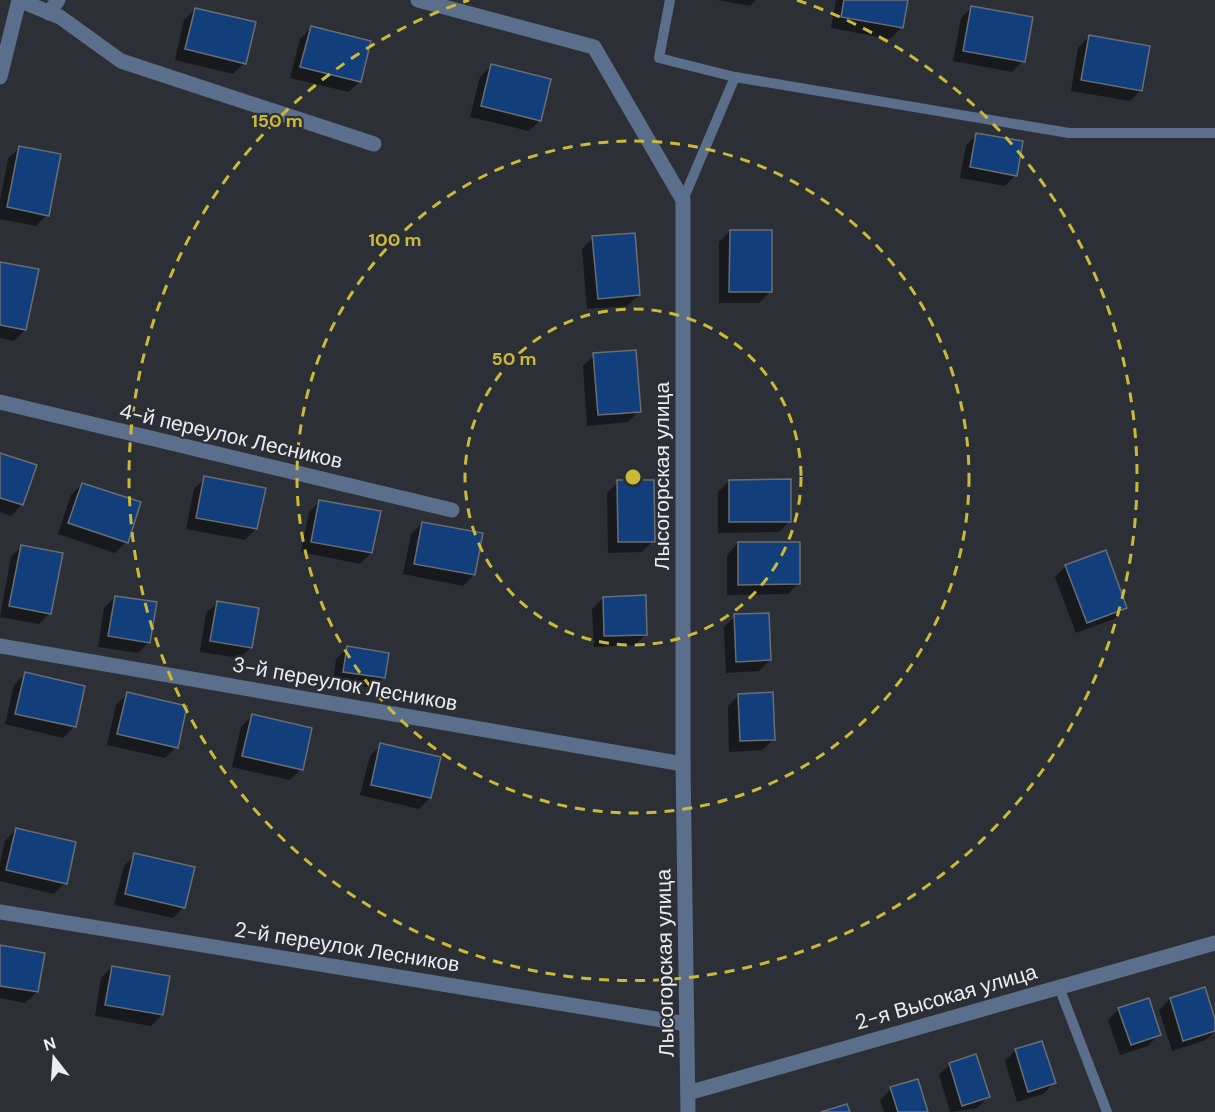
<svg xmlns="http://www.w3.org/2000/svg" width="1215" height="1112" font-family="'DM Sans',sans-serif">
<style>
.shadow{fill:#0007}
.building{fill:#123e7b;stroke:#696e74;stroke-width:1.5}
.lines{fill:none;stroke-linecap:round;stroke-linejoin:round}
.lane{stroke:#5b6f8c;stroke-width:10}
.street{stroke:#5b6f8c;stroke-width:15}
.ring{fill:none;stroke:#cbba39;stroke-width:3;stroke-dasharray:10 8}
.labels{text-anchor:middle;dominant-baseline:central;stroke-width:4.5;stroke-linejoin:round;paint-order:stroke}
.street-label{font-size:21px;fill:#ebedf1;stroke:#2c2f35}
.centre{fill:#cbba39;stroke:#2c2f35;stroke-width:3}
.ring-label{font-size:18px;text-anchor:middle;font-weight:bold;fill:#cbba39;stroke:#2c2f35;stroke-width:4.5;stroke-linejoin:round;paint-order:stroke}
</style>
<rect width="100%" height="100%" fill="#2c2f35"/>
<g class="shadow">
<polygon points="717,0 756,0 750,6"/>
<polygon points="836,0 906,0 901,28 890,39 831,28"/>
<polygon points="972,7 1023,61 1012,72 953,61 961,18"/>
<polygon points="195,9 244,63 233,74 175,60 184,20"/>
<polygon points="311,28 360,81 349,92 290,78 300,39"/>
<polygon points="1089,37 1141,90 1130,101 1071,91 1078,48"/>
<polygon points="491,66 540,120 529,131 470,117 480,77"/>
<polygon points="977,134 1016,175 1005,186 960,178 966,146"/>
<polygon points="19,148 47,215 36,226 0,219 0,201 8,159"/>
<polygon points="730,231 770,292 759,303 719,303 719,242"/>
<polygon points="593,238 639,295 627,306 587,309 582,249"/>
<polygon points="0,263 25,330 14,341 0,338"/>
<polygon points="594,355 639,411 628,422 587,426 583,366"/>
<polygon points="0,454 22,504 11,516 0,512"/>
<polygon points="205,478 256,529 245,540 186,529 194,489"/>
<polygon points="729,481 790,521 779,532 718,533 718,492"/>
<polygon points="618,482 653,541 642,552 608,553 607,493"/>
<polygon points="82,484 126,542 115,553 58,534 71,495"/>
<polygon points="320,501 371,553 360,564 301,552 309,512"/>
<polygon points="422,523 474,575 463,586 403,574 411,534"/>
<polygon points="738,543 799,583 788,594 727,595 727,555"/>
<polygon points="22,546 50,613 39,624 0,617 11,557"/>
<polygon points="1066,566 1125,608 1114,619 1076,633 1055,577"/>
<polygon points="115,597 149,642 138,653 98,647 104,608"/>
<polygon points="603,598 646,634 635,645 594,647 592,609"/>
<polygon points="218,602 251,647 240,658 200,652 206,613"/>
<polygon points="735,616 770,660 759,671 726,673 724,627"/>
<polygon points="348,648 384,677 373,688 333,682 336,659"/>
<polygon points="25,674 84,687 74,727 63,738 5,724 14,685"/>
<polygon points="127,694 176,747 165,758 107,745 116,705"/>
<polygon points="739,695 774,739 762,750 729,752 728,706"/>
<polygon points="252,716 301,769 290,780 232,767 241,727"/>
<polygon points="381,745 430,798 419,809 360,795 370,756"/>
<polygon points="16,830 65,883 54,894 0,881 0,863 5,841"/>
<polygon points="135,855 184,907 173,918 114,905 124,866"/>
<polygon points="0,947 37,992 25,1003 0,998"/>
<polygon points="112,967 162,1015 151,1026 95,1016 101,978"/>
<polygon points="1170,999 1215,1024 1215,1031 1206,1040 1172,1051 1159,1010"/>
<polygon points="1119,1009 1159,1034 1148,1046 1120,1055 1108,1020"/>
<polygon points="1016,1050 1054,1083 1043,1094 1017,1102 1005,1061"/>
<polygon points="950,1064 988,1097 977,1108 950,1112 939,1075"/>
<polygon points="891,1089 927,1112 884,1112 880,1100"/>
</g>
<g class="building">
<polygon points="844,0 908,0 903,28 841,17"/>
<polygon points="971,6 1033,17 1025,62 963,51"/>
<polygon points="195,8 256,22 246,64 185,49"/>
<polygon points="311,26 371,41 361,82 300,67"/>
<polygon points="1089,35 1150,46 1142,91 1081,80"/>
<polygon points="491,64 551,79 541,121 481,106"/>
<polygon points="976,133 1023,141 1017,176 970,167"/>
<polygon points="19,146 61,154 49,216 7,207"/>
<polygon points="730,230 772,230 772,292 729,292"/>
<polygon points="635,233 640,295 598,299 592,236"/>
<polygon points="0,262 39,269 26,330 0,325"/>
<polygon points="636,350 641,412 598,415 593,353"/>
<polygon points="0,453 37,465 23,505 0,498"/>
<polygon points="204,476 266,488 257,529 196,518"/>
<polygon points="791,479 791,522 729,522 729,480"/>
<polygon points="617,480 654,480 655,542 618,542"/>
<polygon points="82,483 141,502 128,543 68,523"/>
<polygon points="319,500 381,511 372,553 311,542"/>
<polygon points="422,522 483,533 475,575 414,564"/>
<polygon points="738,542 800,542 800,584 738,585"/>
<polygon points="21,545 63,553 51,614 9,606"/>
<polygon points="1106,550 1127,608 1087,623 1065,565"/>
<polygon points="646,595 647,635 604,636 603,597"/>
<polygon points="115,596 157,602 150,643 108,636"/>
<polygon points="217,601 259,608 252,648 210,641"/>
<polygon points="769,613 771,660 736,662 734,614"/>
<polygon points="347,646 389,653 385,678 343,672"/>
<polygon points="25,672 85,686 76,727 15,714"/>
<polygon points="127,692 187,706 178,748 117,734"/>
<polygon points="773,692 775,740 740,741 738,694"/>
<polygon points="252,714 312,728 303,770 242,756"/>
<polygon points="380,743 441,757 431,798 371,785"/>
<polygon points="16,828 76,842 67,884 6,870"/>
<polygon points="134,853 195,867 185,908 125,894"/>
<polygon points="0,945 45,953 38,992 0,986"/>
<polygon points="112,966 170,976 163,1015 105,1005"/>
<polygon points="1205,987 1215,1019 1215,1031 1183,1041 1170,998"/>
<polygon points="1149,998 1161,1035 1131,1045 1118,1008"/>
<polygon points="1042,1041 1056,1083 1028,1092 1015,1049"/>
<polygon points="976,1054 990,1097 962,1106 949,1063"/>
<polygon points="918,1079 928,1112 898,1112 890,1087"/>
<polygon points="847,1104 850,1112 821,1112"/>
</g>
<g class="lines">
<g class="lane">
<polyline points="670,0 659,58 735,77"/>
<polyline points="683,200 735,77 1069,133 1215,133"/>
<polyline points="1059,987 1107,1112"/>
</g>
<g class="street">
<polyline points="19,0 60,17 121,61 374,144"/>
<polyline points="418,0 594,47 683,200 683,764 688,1112"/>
<polyline points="49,13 58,0"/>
<polyline points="0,77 19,0"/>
<polyline points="0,402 452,510"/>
<polyline points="0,646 683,764"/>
<polyline points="0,912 687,1024"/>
<polyline points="688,1093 1215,943"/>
</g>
</g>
<g class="ring">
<circle cx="633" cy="477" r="168"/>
<circle cx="633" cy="477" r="336"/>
<path d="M797 0A504 504 0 1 1 469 0"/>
</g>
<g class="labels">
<g class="street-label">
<text transform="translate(231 436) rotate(13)">4-й переулок Лесников</text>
<text transform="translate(662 476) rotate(-90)">Лысогорская улица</text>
<text transform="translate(345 684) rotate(10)">3-й переулок Лесников</text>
<text transform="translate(347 947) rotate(9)">2-й переулок Лесников</text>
<text transform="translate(665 963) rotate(-91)">Лысогорская улица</text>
<text transform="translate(946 997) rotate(-16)">2-я Высокая улица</text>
</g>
</g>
<circle cx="633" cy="477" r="9" class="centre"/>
<g class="ring-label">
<text x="277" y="127">150 m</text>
<text x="395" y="246">100 m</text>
<text x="514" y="365">50 m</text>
</g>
<g transform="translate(54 1058) rotate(343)" stroke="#2c2f35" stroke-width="4.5" paint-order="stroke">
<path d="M0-4.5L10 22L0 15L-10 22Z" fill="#ebedf1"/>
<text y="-9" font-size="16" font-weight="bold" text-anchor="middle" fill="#ebedf1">N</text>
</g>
</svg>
